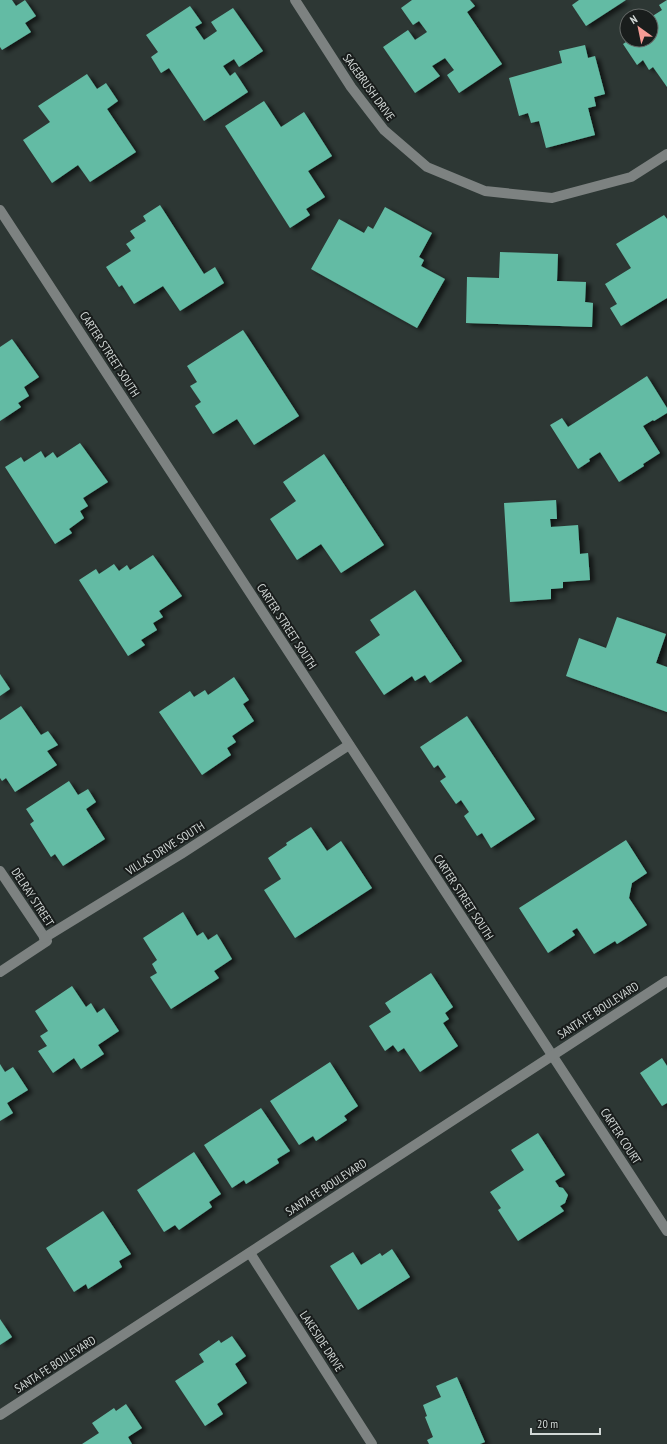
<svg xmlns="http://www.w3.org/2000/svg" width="667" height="1444" font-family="'PT Sans Narrow',sans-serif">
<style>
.building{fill:#64bba4;filter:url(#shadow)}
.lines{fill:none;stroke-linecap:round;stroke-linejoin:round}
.minor{stroke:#7d8281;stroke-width:10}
.labels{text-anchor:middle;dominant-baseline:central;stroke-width:4;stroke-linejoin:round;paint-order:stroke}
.street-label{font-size:12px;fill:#d2d8d6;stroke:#191d1c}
</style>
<defs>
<filter id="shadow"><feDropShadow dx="4.5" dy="2.5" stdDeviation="2" flood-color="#0009"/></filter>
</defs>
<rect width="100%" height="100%" fill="#2d3734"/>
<g class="building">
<polygon points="0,0 12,0 16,6 25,0 36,16 25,23 31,32 2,50 0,47"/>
<polygon points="412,0 470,0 475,6 467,12 502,64 459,93 447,75 454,70 445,58 432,66 440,76 415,93 383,47 408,30 415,40 427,32 419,21 413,25 401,8"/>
<polygon points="579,0 626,0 586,26 572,5"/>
<polygon points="667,0 667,87 653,67 649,70 643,60 637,65 623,44 629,40 651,40 651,17 662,10 659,5"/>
<polygon points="190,6 202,23 195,27 204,40 217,31 211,22 233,8 263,51 239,67 234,59 223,66 230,76 235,72 248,92 204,121 169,68 161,73 151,57 158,52 146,35"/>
<polygon points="585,45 588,58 595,56 605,94 594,97 596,106 588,108 595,135 546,148 539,121 531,123 528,113 519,116 509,78 562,63 559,51"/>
<polygon points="87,74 97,89 106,83 118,101 107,109 136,152 90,182 78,165 52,183 23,140 50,122 38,106"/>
<polygon points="264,101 281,127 304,112 332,156 308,171 325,197 306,209 310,215 290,228 225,126"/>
<polygon points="160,205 204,274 215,267 224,283 180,311 163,286 134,304 122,285 119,287 106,267 131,251 126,244 135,238 130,231 146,221 143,216"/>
<polygon points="385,207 432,233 419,257 424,260 421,266 445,279 417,328 311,269 339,219 364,233 368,226 373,229"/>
<polygon points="664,215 667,219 667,298 621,326 610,308 617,304 605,284 631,268 616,244"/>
<polygon points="500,252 558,254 557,281 586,282 585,302 593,303 592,327 466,323 467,277 499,278"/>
<polygon points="243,330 299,416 254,445 237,419 213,434 195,406 201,402 190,386 197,382 187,366"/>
<polygon points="12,339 39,377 24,387 29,396 18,403 21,407 0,421 0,347"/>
<polygon points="647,376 667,408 667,413 654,421 653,420 643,426 660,453 643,464 644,466 619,482 600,452 589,459 590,461 578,469 550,425 562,418 568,427"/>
<polygon points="80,443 108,482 83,498 88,506 80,511 84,518 69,529 72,533 55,544 5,467 21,457 24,462 41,451 45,458 53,452 57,458"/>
<polygon points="324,454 384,545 341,573 321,544 297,560 270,519 296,501 283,482"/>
<polygon points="556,500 557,519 550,519 551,527 578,525 580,554 588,553 590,580 563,582 563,588 551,589 551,599 510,602 504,503"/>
<polygon points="153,555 182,596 159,611 163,617 153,623 157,630 141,640 145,645 128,656 79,580 96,569 99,574 114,564 119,571 127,565 130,570"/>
<polygon points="415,590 462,661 430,683 425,675 415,681 412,676 384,695 355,652 380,635 370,620"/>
<polygon points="617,617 666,634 656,663 667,667 667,712 566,676 579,638 606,648"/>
<polygon points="0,674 10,689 0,696"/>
<polygon points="234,677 249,700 243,704 254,721 232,736 236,742 227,748 231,755 202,775 159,712 190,691 194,697 205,690 208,695"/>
<polygon points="21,706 41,735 48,731 58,745 47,751 57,765 15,792 6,778 2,781 0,778 0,720"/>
<polygon points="467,716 535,819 491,848 482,833 477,836 464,816 469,812 461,800 456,804 440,781 446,777 438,765 434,768 420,747"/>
<polygon points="69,781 78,795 88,789 96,802 86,809 105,839 63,866 55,854 51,857 30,824 34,821 26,809"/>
<polygon points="311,827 327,851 341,841 372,888 295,938 264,890 281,879 268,858 287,845 286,843"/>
<polygon points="626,840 647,873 632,883 629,898 647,925 617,944 615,941 594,954 577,928 572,931 575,935 548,953 519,908"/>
<polygon points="183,912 197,936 203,932 208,940 217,934 232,959 214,971 219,978 171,1009 150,977 157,973 152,964 157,960 143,938"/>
<polygon points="431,973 453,1007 445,1013 449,1019 443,1023 458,1046 420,1072 404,1048 398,1052 393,1045 385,1051 369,1026 391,1012 385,1003"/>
<polygon points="72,986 86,1007 91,1003 97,1013 104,1008 119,1031 98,1045 104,1054 81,1069 74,1058 53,1073 38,1051 47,1046 40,1036 48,1031 35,1011"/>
<polygon points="662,1058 667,1066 667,1103 662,1106 640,1073"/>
<polygon points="330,1062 358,1106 344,1116 347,1120 316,1141 313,1136 299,1145 270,1101"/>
<polygon points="0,1064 5,1072 13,1067 28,1090 7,1103 13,1113 0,1121"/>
<polygon points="261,1108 290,1151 277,1159 279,1163 246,1184 244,1180 232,1188 204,1145"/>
<polygon points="538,1133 565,1175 555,1181 559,1187 563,1188 568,1195 565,1203 560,1206 564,1211 518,1241 498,1210 501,1208 490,1192 524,1170 511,1150"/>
<polygon points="194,1152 221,1194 209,1202 212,1207 179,1230 175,1225 164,1232 137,1190"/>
<polygon points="103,1211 131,1254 119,1261 122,1267 88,1289 86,1284 74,1292 46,1248"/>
<polygon points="392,1249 410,1277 358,1310 330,1266 353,1252 361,1265 380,1253 382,1256"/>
<polygon points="0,1319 12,1337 0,1345"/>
<polygon points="232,1336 246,1356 235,1364 247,1383 217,1404 223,1414 205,1426 175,1381 204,1362 199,1354 219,1340 221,1343"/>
<polygon points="457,1377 485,1442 480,1444 429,1444 427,1440 433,1437 425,1417 427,1416 423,1405 441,1397 436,1386"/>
<polygon points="126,1404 142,1428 128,1437 132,1444 82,1444 99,1433 92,1423 114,1408 116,1411"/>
</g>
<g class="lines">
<g class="minor">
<polyline points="295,0 351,87 384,130 427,167 485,191 552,198 631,177 667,154"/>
<polyline points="0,210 667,1231"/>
<polyline points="0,871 47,941 0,972"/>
<polyline points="44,938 181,854 349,745"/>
<polyline points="250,1253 372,1444"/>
<polyline points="0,1415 667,981"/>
</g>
</g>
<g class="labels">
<g class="street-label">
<text transform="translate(369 87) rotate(54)">SAGEBRUSH DRIVE</text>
<text transform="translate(110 354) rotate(57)">CARTER STREET SOUTH</text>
<text transform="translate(287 626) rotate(57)">CARTER STREET SOUTH</text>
<text transform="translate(165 848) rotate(-32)">VILLAS DRIVE SOUTH</text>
<text transform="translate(33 897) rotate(57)">DELRAY STREET</text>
<text transform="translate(464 897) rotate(57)">CARTER STREET SOUTH</text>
<text transform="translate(598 1010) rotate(-33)">SANTA FE BOULEVARD</text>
<text transform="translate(621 1136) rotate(57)">CARTER COURT</text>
<text transform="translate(326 1187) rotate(-33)">SANTA FE BOULEVARD</text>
<text transform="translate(322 1341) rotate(57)">LAKESIDE DRIVE</text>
<text transform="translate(55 1364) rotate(-33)">SANTA FE BOULEVARD</text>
</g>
</g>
<g transform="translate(639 28) rotate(327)"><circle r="19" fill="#191d1c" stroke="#636866"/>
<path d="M0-3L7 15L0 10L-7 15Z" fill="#f59c95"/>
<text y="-6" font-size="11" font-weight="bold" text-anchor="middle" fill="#d2d8d6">N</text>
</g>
<path d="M531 1428v6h69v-6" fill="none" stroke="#d2d8d6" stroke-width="2"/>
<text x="537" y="1428" font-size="12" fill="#d2d8d6" stroke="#191d1c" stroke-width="3" paint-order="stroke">20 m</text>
</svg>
